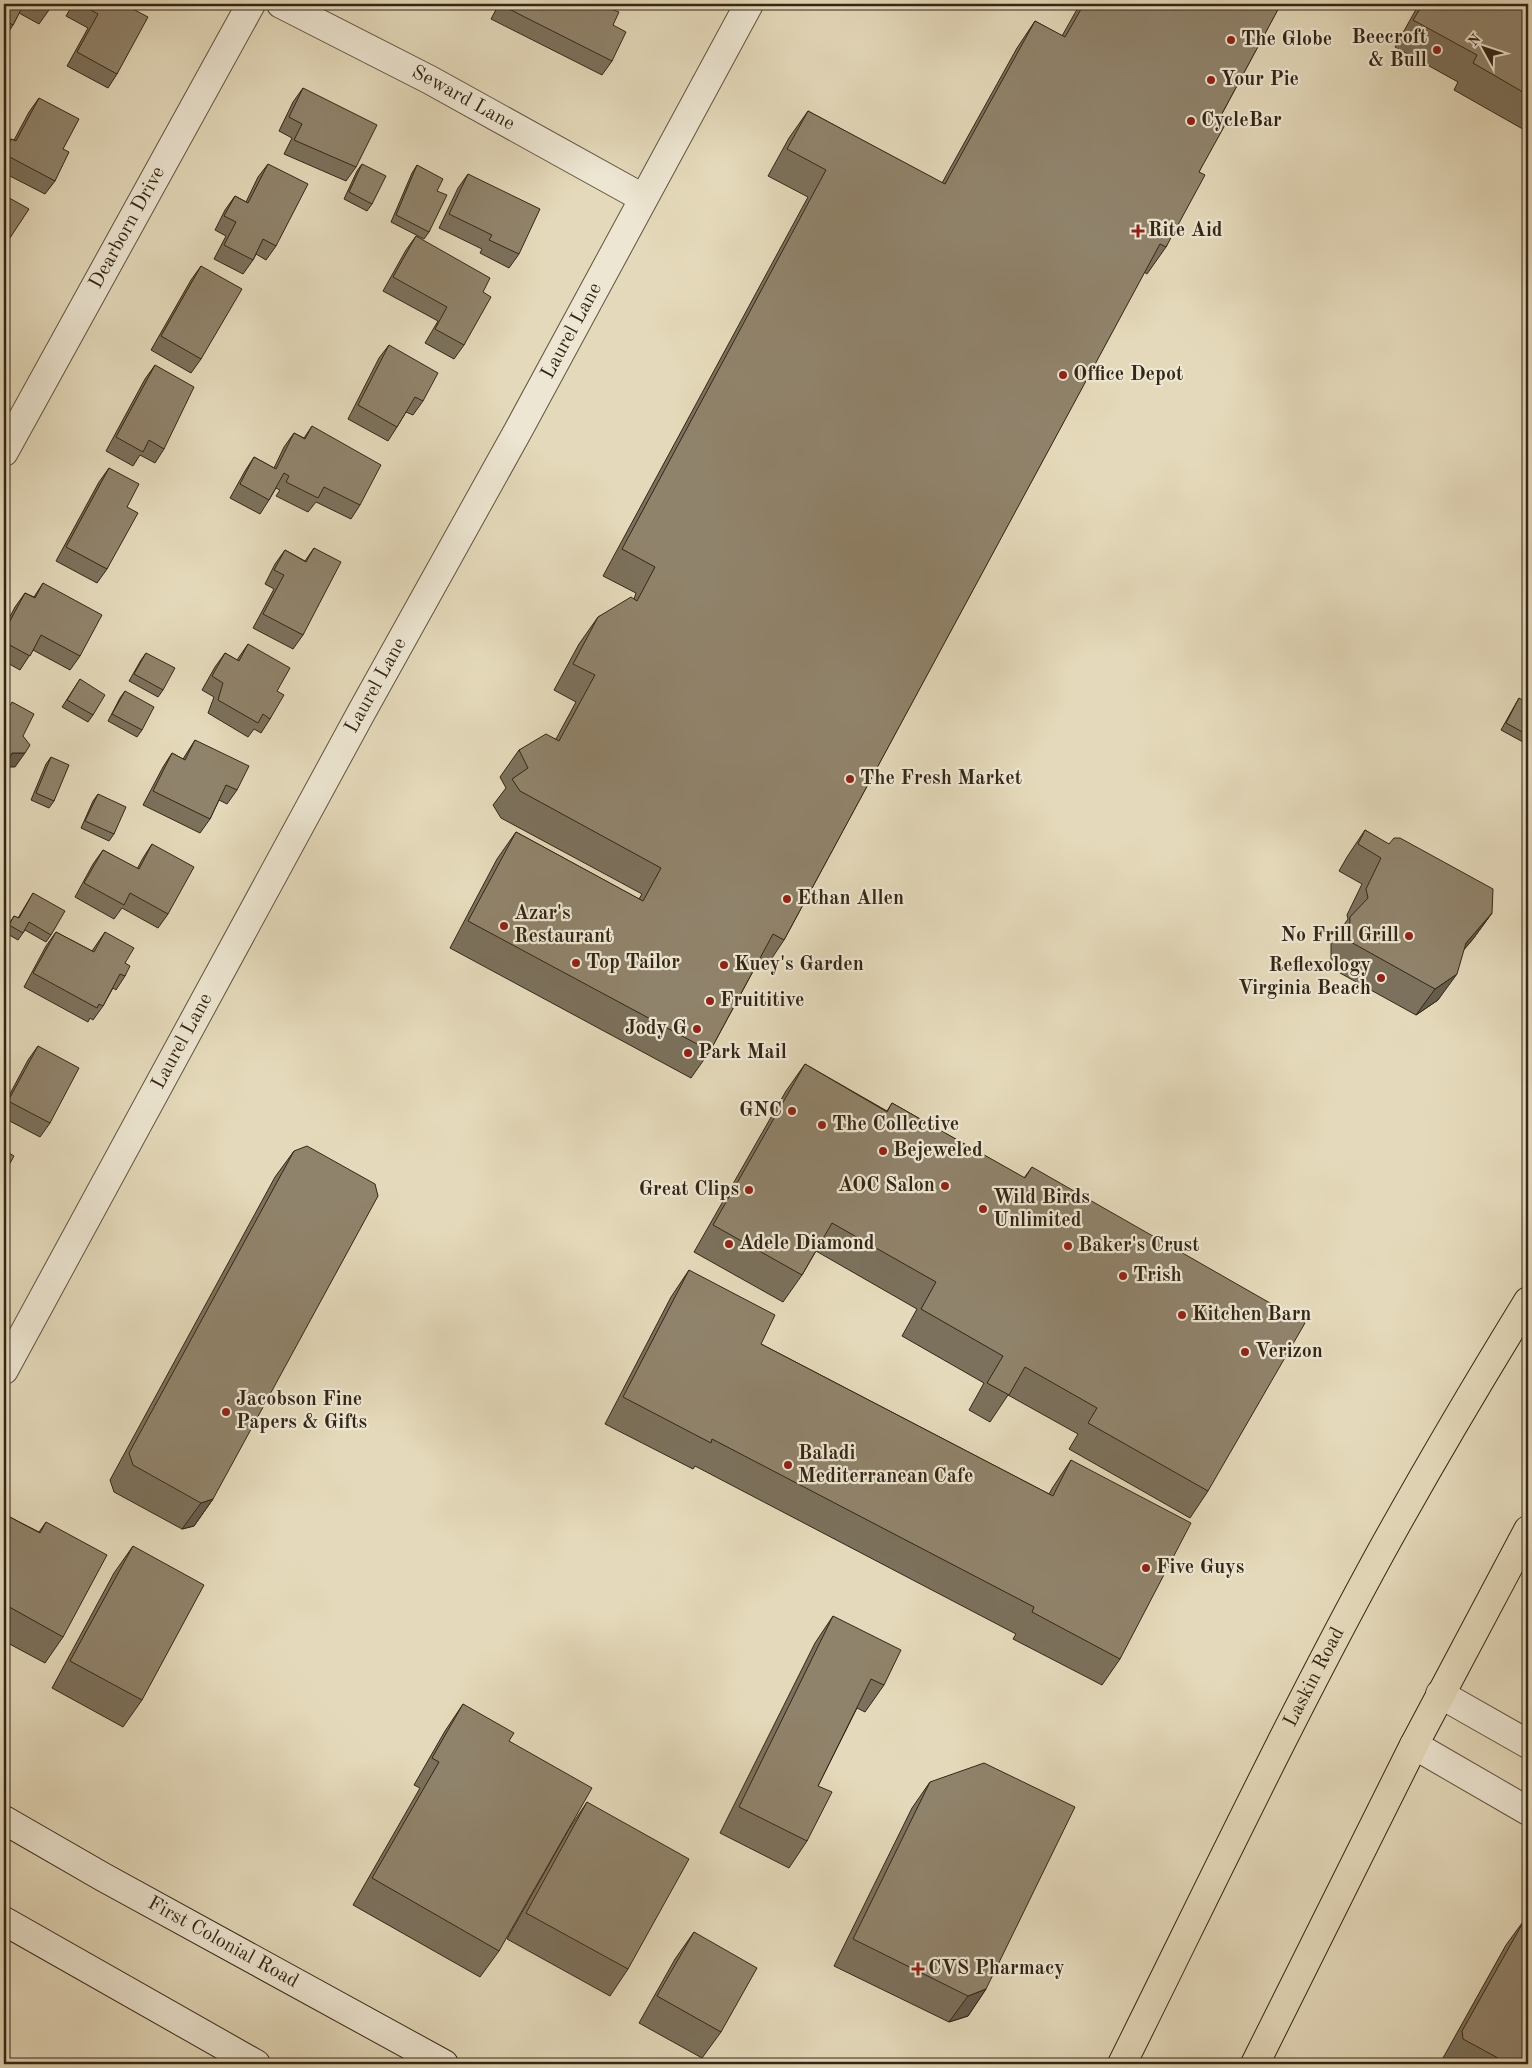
<svg xmlns="http://www.w3.org/2000/svg" width="1532" height="2068" font-family="'Old Standard TT',serif">
<style>
.lines{fill:none;stroke-linecap:round;stroke-linejoin:round}
.street-casing{stroke:#60533f;stroke-width:30}
.secondary-casing{stroke:#342616;stroke-width:30}
.primary-casing{stroke:#342616;stroke-width:30}
.street{stroke:#ede6d2;stroke-width:28}
.secondary{stroke:#ede6d2;stroke-width:28}
.primary{stroke:#e4d9ba;stroke-width:28}
.wall{fill:#7c715c;stroke:#342616}
.shaded-wall{fill:#655c4b;stroke:#342616}
.building{fill:#90836b;stroke:#342616}
.poi-dot{fill:#8f2418;stroke:#ede6d2;stroke-width:2}
.labels{text-anchor:middle;dominant-baseline:central;stroke-width:4.5;stroke-linejoin:round;paint-order:stroke}
.poi-label{font-size:20px;font-weight:bold;fill:#342616;stroke:#ede6d2;text-anchor:start}
.street-label{font-size:20px;fill:#342616;stroke:#ede6d2}
</style>
<rect width="100%" height="100%" fill="#e4d9ba"/>
<filter id="stains"><feTurbulence type="fractalNoise" baseFrequency=".004" numOctaves="4"/><feColorMatrix values="0 0 0 0 .2 0 0 0 0 .09 0 0 0 0 .02 0 0 0 .5 -.17"/></filter>
<radialGradient id="worn" r=".72"><stop offset=".6" stop-color="#630" stop-opacity="0"/><stop offset="1" stop-color="#630" stop-opacity=".3"/></radialGradient>
<g class="lines">
<defs>
<g id="street">
<path id="s1" d="M281,4L430,80L643,198"/>
<path id="s2" d="M4,452L251,4"/>
<path id="s3" d="M4,1370L361,713L519,429L749,4"/>
<polyline points="1440,1694 1528,1744"/>
<polyline points="1414,1745 1528,1811"/>
</g>
<g id="secondary">
<path id="s4" d="M4,1820L103,1877L444,2064"/>
<polyline points="4,1921 256,2064"/>
</g>
<g id="primary">
<path id="s5" d="M1122,2064C1207,1893 1289,1720 1381,1552C1428,1467 1477,1384 1528,1301"/>
<polyline points="1255,2064 1414,1745 1528,1530"/>
</g>
</defs>
<use href="#street" class="street-casing"/>
<use href="#secondary" class="secondary-casing"/>
<use href="#primary" class="primary-casing"/>
<use href="#street" class="street"/>
<use href="#secondary" class="secondary"/>
<use href="#primary" class="primary"/>
</g>
<g class="wall">
<polygon points="4,4 52,4 49,10 39,24 19,13 13,25 4,39"/>
<polygon points="73,4 136,4 133,9 117,74 108,88 67,66 88,28 66,16"/>
<polygon points="499,4 598,4 613,25 612,61 602,75 491,19"/>
<polygon points="1080,4 1286,4 1284,7 1280,5 1218,121 1199,172 1166,247 1147,274 1144,272 784,940 766,967 758,962 710,1051 691,1078 450,948 497,859 516,832 639,899 642,894 501,818 493,805 506,788 500,777 519,750 556,739 576,702 554,690 579,644 598,617 634,599 636,593 603,576 808,197 768,176 789,138 808,111 942,183 1017,48 1035,21 1062,36"/>
<polygon points="1419,4 1528,4 1528,132 1454,90 1458,82 1395,47"/>
<polygon points="303,88 356,167 346,181 284,154 292,138 279,131 293,102"/>
<polygon points="39,98 63,149 55,181 45,194 4,173 4,149 11,139 14,140 29,112"/>
<polygon points="268,164 276,246 266,260 256,254 253,260 243,274 214,259 226,236 215,230 225,210 235,196 246,202 258,177"/>
<polygon points="362,164 372,204 367,211 344,199 357,171"/>
<polygon points="417,165 437,191 429,232 424,239 391,222 412,173"/>
<polygon points="468,174 519,254 509,268 480,253 482,249 439,228 458,188"/>
<polygon points="416,236 483,292 464,345 454,359 425,343 438,321 383,291 406,250"/>
<polygon points="201,266 201,359 191,373 151,350 191,280"/>
<polygon points="389,345 423,401 413,415 406,412 397,427 388,441 348,419 379,358"/>
<polygon points="155,365 164,449 155,463 140,455 133,466 106,451 145,379"/>
<polygon points="312,426 360,505 351,519 316,502 308,512 276,496 280,490 276,488 269,500 260,514 230,498 245,471 254,457 274,468 284,447 294,433 304,438"/>
<polygon points="109,468 127,507 107,569 97,583 56,561 99,482"/>
<polygon points="314,548 303,635 293,649 253,628 274,589 265,584 275,564 285,550 305,561"/>
<polygon points="43,583 80,656 70,670 33,650 20,670 4,661 4,628 15,607 25,593 34,597"/>
<polygon points="248,644 277,691 270,719 261,733 254,729 248,737 208,713 214,697 202,690 215,667 225,653 237,660"/>
<polygon points="146,653 163,690 158,697 129,681 141,660"/>
<polygon points="80,679 93,715 88,722 62,707"/>
<polygon points="125,691 142,730 137,737 108,721 120,698"/>
<polygon points="1519,698 1528,736 1523,742 1501,730 1515,705"/>
<polygon points="195,740 237,790 227,804 219,800 210,819 200,833 143,805 163,767 172,753 183,759"/>
<polygon points="51,757 54,801 49,808 31,800 46,764"/>
<polygon points="98,794 114,834 109,841 81,828 93,801"/>
<polygon points="1365,830 1492,913 1473,939 1463,950 1438,1000 1416,1015 1331,968 1331,943 1348,919 1347,915 1362,884 1339,871 1347,857"/>
<polygon points="152,844 168,914 158,928 122,908 114,919 75,897 93,864 103,850 137,869 143,858"/>
<polygon points="33,893 51,935 46,942 25,930 18,940 4,932 14,916 18,918"/>
<polygon points="56,932 92,951 105,932 125,963 125,976 116,990 113,988 103,1006 93,1020 90,1018 88,1022 24,987 46,946"/>
<polygon points="38,1046 50,1123 40,1137 4,1118 4,1105 28,1060"/>
<polygon points="805,1064 887,1111 892,1103 1024,1178 1032,1167 1208,1491 1190,1518 1069,1449 1078,1434 1008,1395 990,1422 969,1410 984,1383 902,1336 917,1309 816,1251 802,1275 783,1302 694,1252 786,1091"/>
<polygon points="294,1151 213,1499 194,1526 182,1529 114,1492 110,1480 275,1177"/>
<polygon points="689,1270 761,1344 1049,1494 1053,1487 1071,1460 1120,1659 1102,1685 1013,1639 1016,1634 695,1466 693,1469 605,1424 671,1297"/>
<polygon points="4,1514 39,1532 46,1522 63,1637 45,1663 4,1641"/>
<polygon points="133,1546 142,1700 123,1727 52,1688 114,1573"/>
<polygon points="833,1616 884,1685 865,1712 857,1708 818,1786 807,1841 789,1868 720,1833 815,1643"/>
<polygon points="463,1704 509,1741 499,1951 480,1977 353,1905 420,1788 414,1785 445,1731"/>
<polygon points="930,1782 986,1989 968,2016 949,2022 834,1966 912,1808"/>
<polygon points="587,1802 628,1969 610,1996 507,1939 569,1829"/>
<polygon points="1525,1919 1528,2064 1444,2064 1443,2058 1506,1945"/>
<polygon points="694,1932 721,2032 702,2058 639,2023 675,1959"/>
</g>
<g class="shaded-wall">
<polygon points="12,753 25,753 15,767 4,767"/>
<polygon points="1492,913 1473,939 1447,970 1466,943"/>
<polygon points="1457,974 1438,1000 1416,1015 1435,989"/>
<polygon points="213,1499 194,1526 182,1529 201,1503"/>
<polygon points="986,1989 968,2016 949,2022 968,1996"/>
</g>
<g class="building">
<polygon points="4,4 24,4 13,25 4,20"/>
<polygon points="37,4 52,4 49,10"/>
<polygon points="80,4 136,4 133,9 148,17 117,74 77,52 98,14"/>
<polygon points="502,4 598,4 619,12 613,25 626,32 612,61 501,5"/>
<polygon points="1084,4 1281,4 1218,121 1225,125 1199,172 1205,175 1166,247 1160,244 784,940 773,934 710,1051 468,921 516,832 643,901 661,868 520,791 512,779 528,768 519,750 546,734 559,741 595,675 573,664 598,617 631,597 637,601 655,567 622,549 826,170 787,149 808,111 945,184 1035,21 1065,37"/>
<polygon points="1423,4 1528,4 1528,95 1473,63 1477,55 1413,20"/>
<polygon points="303,88 377,125 356,167 294,140 302,124 289,117"/>
<polygon points="39,98 79,119 63,149 69,152 55,181 4,154 11,139 16,141"/>
<polygon points="268,164 308,184 276,246 263,239 253,260 224,245 236,222 224,216 235,196 248,203"/>
<polygon points="362,164 386,176 372,204 349,192"/>
<polygon points="417,165 443,179 437,191 447,195 429,232 396,215"/>
<polygon points="468,174 540,209 519,254 489,240 492,235 449,214"/>
<polygon points="4,195 29,209 4,247"/>
<polygon points="416,236 490,278 483,292 491,297 464,345 435,329 447,307 393,277"/>
<polygon points="201,266 242,289 201,359 161,336"/>
<polygon points="389,345 438,373 423,401 415,397 397,427 358,405"/>
<polygon points="155,365 194,387 164,449 149,440 143,452 116,437"/>
<polygon points="312,426 381,465 360,505 324,487 318,498 286,482 289,476 284,473 269,500 240,484 254,457 276,469 294,433 305,439"/>
<polygon points="109,468 139,484 127,507 138,513 107,569 66,547"/>
<polygon points="314,548 341,562 303,635 263,614 284,575 274,570 285,550 306,562"/>
<polygon points="43,583 102,615 80,656 41,635 30,656 4,642 4,632 25,593 35,598"/>
<polygon points="248,644 290,668 277,691 284,695 270,719 263,714 258,723 218,700 223,683 212,676 225,653 239,661"/>
<polygon points="146,653 175,668 163,690 134,674"/>
<polygon points="80,679 105,695 93,715 67,700"/>
<polygon points="125,691 154,707 142,730 112,714"/>
<polygon points="1519,698 1528,703 1528,735 1506,723"/>
<polygon points="12,702 34,714 23,736 30,745 25,753 12,753 4,769 4,715"/>
<polygon points="195,740 249,766 237,790 226,785 210,819 153,791 172,753 185,760"/>
<polygon points="51,757 69,765 54,801 36,793"/>
<polygon points="98,794 126,807 114,834 85,821"/>
<polygon points="1365,830 1389,844 1394,838 1400,838 1493,889 1492,913 1466,943 1457,974 1435,989 1349,941 1350,917 1368,898 1366,889 1381,858 1358,844"/>
<polygon points="152,844 194,867 168,914 130,893 124,905 84,883 103,850 139,869"/>
<polygon points="33,893 65,911 51,935 29,922 23,933 9,925 14,916 19,918"/>
<polygon points="56,932 94,952 105,932 134,948 125,963 130,966 125,976 120,974 103,1006 99,1004 97,1008 33,973"/>
<polygon points="38,1046 79,1068 50,1123 8,1101"/>
<polygon points="805,1064 887,1112 892,1103 1025,1178 1032,1167 1305,1323 1208,1491 1088,1423 1097,1408 1025,1367 1009,1395 987,1383 1003,1356 921,1309 936,1282 832,1223 802,1275 713,1225"/>
<polygon points="307,1146 375,1184 378,1196 213,1499 201,1503 133,1465 129,1453 294,1151"/>
<polygon points="4,1150 14,1156 4,1174"/>
<polygon points="689,1270 775,1315 761,1344 1053,1496 1071,1460 1191,1523 1120,1659 1032,1612 1034,1607 712,1439 711,1443 623,1397"/>
<polygon points="4,1514 40,1533 46,1522 107,1555 63,1637 4,1604"/>
<polygon points="133,1546 204,1585 142,1700 70,1661"/>
<polygon points="833,1616 901,1650 884,1685 871,1679 818,1786 832,1792 807,1841 739,1807"/>
<polygon points="463,1704 514,1733 509,1741 592,1788 499,1951 372,1878 439,1762 432,1758"/>
<polygon points="984,1763 1075,1807 986,1989 968,1996 853,1939 930,1782"/>
<polygon points="587,1802 689,1859 628,1969 526,1913"/>
<polygon points="1525,1919 1528,1921 1528,2064 1509,2064 1463,2039 1462,2031"/>
<polygon points="694,1932 757,1968 721,2032 657,1996"/>
</g>
<g class="poi-dot">
<circle cx="1231" cy="40" r="5"/>
<circle cx="1437" cy="50" r="5"/>
<circle cx="1211" cy="80" r="5"/>
<circle cx="1191" cy="121" r="5"/>
<path d="M1135.5 223.5h5v5h5v5h-5v5h-5v-5h-5v-5h5z"/>
<circle cx="1063" cy="375" r="5"/>
<circle cx="850" cy="779" r="5"/>
<circle cx="787" cy="899" r="5"/>
<circle cx="504" cy="926" r="5"/>
<circle cx="1409" cy="936" r="5"/>
<circle cx="576" cy="963" r="5"/>
<circle cx="724" cy="965" r="5"/>
<circle cx="1381" cy="978" r="5"/>
<circle cx="710" cy="1001" r="5"/>
<circle cx="697" cy="1029" r="5"/>
<circle cx="688" cy="1053" r="5"/>
<circle cx="792" cy="1111" r="5"/>
<circle cx="822" cy="1125" r="5"/>
<circle cx="883" cy="1151" r="5"/>
<circle cx="945" cy="1186" r="5"/>
<circle cx="749" cy="1190" r="5"/>
<circle cx="983" cy="1209" r="5"/>
<circle cx="729" cy="1244" r="5"/>
<circle cx="1068" cy="1246" r="5"/>
<circle cx="1123" cy="1276" r="5"/>
<circle cx="1182" cy="1315" r="5"/>
<circle cx="1245" cy="1352" r="5"/>
<circle cx="226" cy="1412" r="5"/>
<circle cx="788" cy="1465" r="5"/>
<circle cx="1146" cy="1568" r="5"/>
<path d="M915.5 1961.5h5v5h5v5h-5v5h-5v-5h-5v-5h5z"/>
</g>
<g class="labels">
<g class="poi-label">
<text x="1427" y="38" text-anchor="end">Beecroft<tspan x="1427" dy="23">&amp; Bull</tspan></text>
<text x="1241" y="40">The Globe</text>
<text x="1221" y="80">Your Pie</text>
<text x="1201" y="121">CycleBar</text>
<text x="1148" y="231">Rite Aid</text>
<text x="1073" y="375">Office Depot</text>
<text x="860" y="779">The Fresh Market</text>
<text x="797" y="899">Ethan Allen</text>
<text x="514" y="914">Azar's<tspan x="514" dy="23">Restaurant</tspan></text>
<text x="1399" y="936" text-anchor="end">No Frill Grill</text>
<text x="586" y="963">Top Tailor</text>
<text x="734" y="965">Kuey's Garden</text>
<text x="1371" y="966" text-anchor="end">Reflexology<tspan x="1371" dy="23">Virginia Beach</tspan></text>
<text x="720" y="1001">Fruititive</text>
<text x="687" y="1029" text-anchor="end">Jody G</text>
<text x="698" y="1053">Park Mail</text>
<text x="782" y="1111" text-anchor="end">GNC</text>
<text x="832" y="1125">The Collective</text>
<text x="893" y="1151">Bejeweled</text>
<text x="935" y="1186" text-anchor="end">AOC Salon</text>
<text x="739" y="1190" text-anchor="end">Great Clips</text>
<text x="993" y="1198">Wild Birds<tspan x="993" dy="23">Unlimited</tspan></text>
<text x="739" y="1244">Adele Diamond</text>
<text x="1078" y="1246">Baker's Crust</text>
<text x="1133" y="1276">Trish</text>
<text x="1192" y="1315">Kitchen Barn</text>
<text x="1255" y="1352">Verizon</text>
<text x="236" y="1400">Jacobson Fine<tspan x="236" dy="23">Papers &amp; Gifts</tspan></text>
<text x="798" y="1454">Baladi<tspan x="798" dy="23">Mediterranean Cafe</tspan></text>
<text x="1156" y="1568">Five Guys</text>
<text x="928" y="1969">CVS Pharmacy</text>
</g>
<g class="street-label">
<text stroke="none"><textPath href="#s1" startOffset="205">Seward Lane</textPath></text>
<text stroke="none"><textPath href="#s2" startOffset="256">Dearborn Drive</textPath></text>
<text stroke="none"><textPath href="#s3" startOffset="1184">Laurel Lane</textPath></text>
<text stroke="none"><textPath href="#s3" startOffset="779">Laurel Lane</textPath></text>
<text stroke="none"><textPath href="#s3" startOffset="374">Laurel Lane</textPath></text>
<text stroke="none"><textPath href="#s5" startOffset="432">Laskin Road</textPath></text>
<text stroke="none"><textPath href="#s4" startOffset="251">First Colonial Road</textPath></text>
</g>
</g>
<rect width="1532" height="2068" fill="none" stroke="#e4d9ba" stroke-width="20"/>
<rect x="5" y="5" width="1522" height="2058" fill="none" stroke="#342616" stroke-width="2.5"/>
<rect x="10" y="10" width="1512" height="2048" fill="none" stroke="#342616"/>
<g transform="translate(1484 48) rotate(310)" stroke="#ede6d2" stroke-width="4" paint-order="stroke">
<path d="M0-4L9 19L0 12L-9 19Z" fill="#342616"/>
<text y="-8" font-size="14" font-weight="bold" text-anchor="middle" fill="#342616">N</text>
</g>
<rect width="100%" height="100%" filter="url(#stains)"/>
<rect width="100%" height="100%" fill="url(#worn)"/>
</svg>
